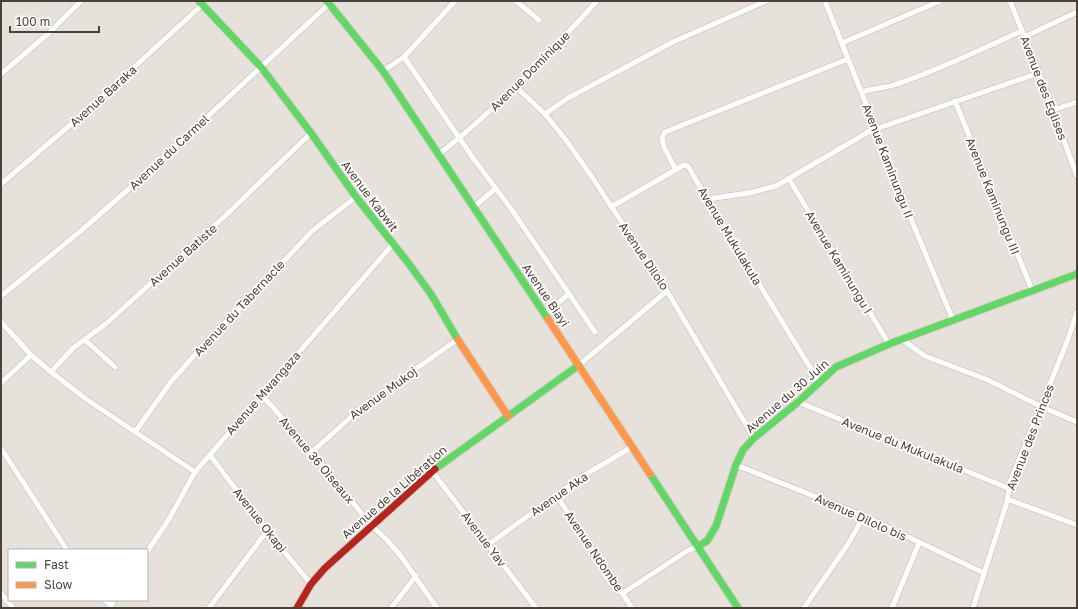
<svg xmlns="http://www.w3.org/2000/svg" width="1078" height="609" font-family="'Golos Text',sans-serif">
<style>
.residential{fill:#e7e1db;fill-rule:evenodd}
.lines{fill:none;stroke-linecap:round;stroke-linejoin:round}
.street-casing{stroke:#d1cecb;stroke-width:7}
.fast-casing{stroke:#d4cec5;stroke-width:9}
.slow-casing{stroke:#d4cec5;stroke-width:9}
.jam-casing{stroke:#d4cec5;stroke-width:9}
.street{stroke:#fdfdfc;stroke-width:5}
.fast{stroke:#63d668;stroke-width:7}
.slow{stroke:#ff974d;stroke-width:7}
.jam{stroke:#b3261e;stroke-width:7}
.labels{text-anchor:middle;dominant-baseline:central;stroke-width:3.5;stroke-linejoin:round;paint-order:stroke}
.street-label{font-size:12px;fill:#4a4138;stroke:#fff}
</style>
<rect width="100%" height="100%" fill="#f3f0ed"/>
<path class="residential" d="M1,1H1077V608H1ZM9,550H147V600H9Z"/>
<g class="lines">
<defs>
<g id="street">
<polyline points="516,1 539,20"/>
<polyline points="825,1 876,129 884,154 953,320"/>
<polyline points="1010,1 1039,73 1077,176"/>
<polyline points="1024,37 1077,12"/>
<polyline points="842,43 940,1"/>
<polyline points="404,57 473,158 512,210 595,332"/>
<polyline points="383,71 404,57 455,1"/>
<polyline points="1,74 49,33 81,1"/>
<polyline points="516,87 545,114 566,140 592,177 667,291 754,438"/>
<path d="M862,92C873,88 886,88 897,84C940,70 981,49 1022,31"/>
<polyline points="955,101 1032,290"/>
<polyline points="1053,110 1077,102"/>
<polyline points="545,114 568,98 673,42 766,1"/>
<path d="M439,154C497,109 548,55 597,1"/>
<polyline points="676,170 664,147 662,138 665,132 848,59"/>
<polyline points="789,179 889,344"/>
<polyline points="1,184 83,114 202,5"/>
<polyline points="707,199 749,193 776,186 870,131 1039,73"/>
<polyline points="474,207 496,188"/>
<polyline points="611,207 684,165 688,166 707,199 819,382"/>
<polyline points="1,296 82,230 148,172 332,1"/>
<polyline points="545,313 569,294"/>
<polyline points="1,322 31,355 51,372 86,399 195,472"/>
<polyline points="901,339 925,356 988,380 1042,407 1077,422"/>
<polyline points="85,340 115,367"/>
<polyline points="579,365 667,291"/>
<polyline points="51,372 73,348 107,323 225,216 311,133"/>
<polyline points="1,383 31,355"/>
<polyline points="262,395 312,452 371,525 386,539 400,555 437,608"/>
<polyline points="798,402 1008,488"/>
<polyline points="135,432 170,383 206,342 248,300 312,231 356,197"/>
<polyline points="1,448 67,550"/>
<polyline points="312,452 361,408 458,339"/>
<polyline points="210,455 267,531 311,584"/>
<polyline points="736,465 864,516 984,573"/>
<polyline points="432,471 536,608"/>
<polyline points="556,495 632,608"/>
<polyline points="1007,499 1077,525"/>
<polyline points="489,544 583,476 632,447"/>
<polyline points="147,552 169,519 195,472 393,244"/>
<polyline points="1,593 13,608"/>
<polyline points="623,593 687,551 698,546"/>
<polyline points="105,600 111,606"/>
<polyline points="110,608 114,600"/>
<polyline points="209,608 267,531"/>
<polyline points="391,608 416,576"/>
<polyline points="804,608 848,544 864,516"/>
<polyline points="892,608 919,543"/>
<polyline points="973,608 1007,502 1010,482 1067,342 1077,312"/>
</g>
<g id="fast">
<polyline points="199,1 261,67 311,133 356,197 406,260 431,294 458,340"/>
<polyline points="327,1 383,71 548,319"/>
<polyline points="435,469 579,365"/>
<polyline points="650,474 738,608"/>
<polyline points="698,546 707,541 716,526 736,465 743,450 754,438 798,402 836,367 889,344 1077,274"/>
</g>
<g id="slow">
<polyline points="548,319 650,474"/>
<polyline points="458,340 508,416"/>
</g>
<polyline id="jam" points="297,608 311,584 325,568 435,469"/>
</defs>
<use href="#street" class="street-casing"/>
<use href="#fast" class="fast-casing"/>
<use href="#slow" class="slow-casing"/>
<use href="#jam" class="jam-casing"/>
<use href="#street" class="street"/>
<use href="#fast" class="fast"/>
<use href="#slow" class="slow"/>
<use href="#jam" class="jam"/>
</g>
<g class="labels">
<g class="street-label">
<text transform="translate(530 71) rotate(-45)">Avenue Dominique</text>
<text transform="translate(1044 88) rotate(69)">Avenue des Eglises</text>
<text transform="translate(103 96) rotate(-42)">Avenue Baraka</text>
<text transform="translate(169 152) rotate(-43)">Avenue du Carmel</text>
<text transform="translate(888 161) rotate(69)">Avenue Kaminungu II</text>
<text transform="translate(370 196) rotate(53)">Avenue Kabwit</text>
<text transform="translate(993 196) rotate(68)">Avenue Kaminungu III</text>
<text transform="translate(730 236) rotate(59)">Avenue Mukulakula</text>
<text transform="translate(183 255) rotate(-42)">Avenue Batiste</text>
<text transform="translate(644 256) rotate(56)">Avenue Dilolo</text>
<text transform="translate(839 262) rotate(59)">Avenue Kaminungu I</text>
<text transform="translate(546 295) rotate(56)">Avenue Biayi</text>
<text transform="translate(239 308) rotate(-47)">Avenue du Tabernacle</text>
<text transform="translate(263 393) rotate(-49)">Avenue Mwangaza</text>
<text transform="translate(383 393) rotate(-36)">Avenue Mukoj</text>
<text transform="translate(787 396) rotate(-41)">Avenue du 30 Juin</text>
<text transform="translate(1030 437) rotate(-69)">Avenue des Princes</text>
<text transform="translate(903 445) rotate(22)">Avenue du Mukulakula</text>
<text transform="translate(317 460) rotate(50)">Avenue 36 Oiseaux</text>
<text transform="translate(394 492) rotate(-41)">Avenue de la Libération</text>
<text transform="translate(559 494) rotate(-35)">Avenue Aka</text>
<text transform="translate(861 517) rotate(24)">Avenue Dilolo bis</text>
<text transform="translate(260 520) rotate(52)">Avenue Okapi</text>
<text transform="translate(484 539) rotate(53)">Avenue Yav</text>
<text transform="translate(594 551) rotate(56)">Avenue Ndombe</text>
</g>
</g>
<rect width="1078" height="609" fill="none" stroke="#4a4138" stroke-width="4"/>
<rect x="8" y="549" width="140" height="52" fill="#ffffff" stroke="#b7b3af"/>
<rect x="16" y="562" width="20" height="6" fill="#63d668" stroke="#b7b3af"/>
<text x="44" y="569" font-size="12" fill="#4a4138">Fast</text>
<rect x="16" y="582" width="20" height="6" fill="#ff974d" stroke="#b7b3af"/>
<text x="44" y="589" font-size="12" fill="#4a4138">Slow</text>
<path d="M10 26v6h89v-6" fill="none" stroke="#4a4138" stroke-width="2"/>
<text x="16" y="26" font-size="12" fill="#4a4138" stroke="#ffffff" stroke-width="3" paint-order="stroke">100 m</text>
</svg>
